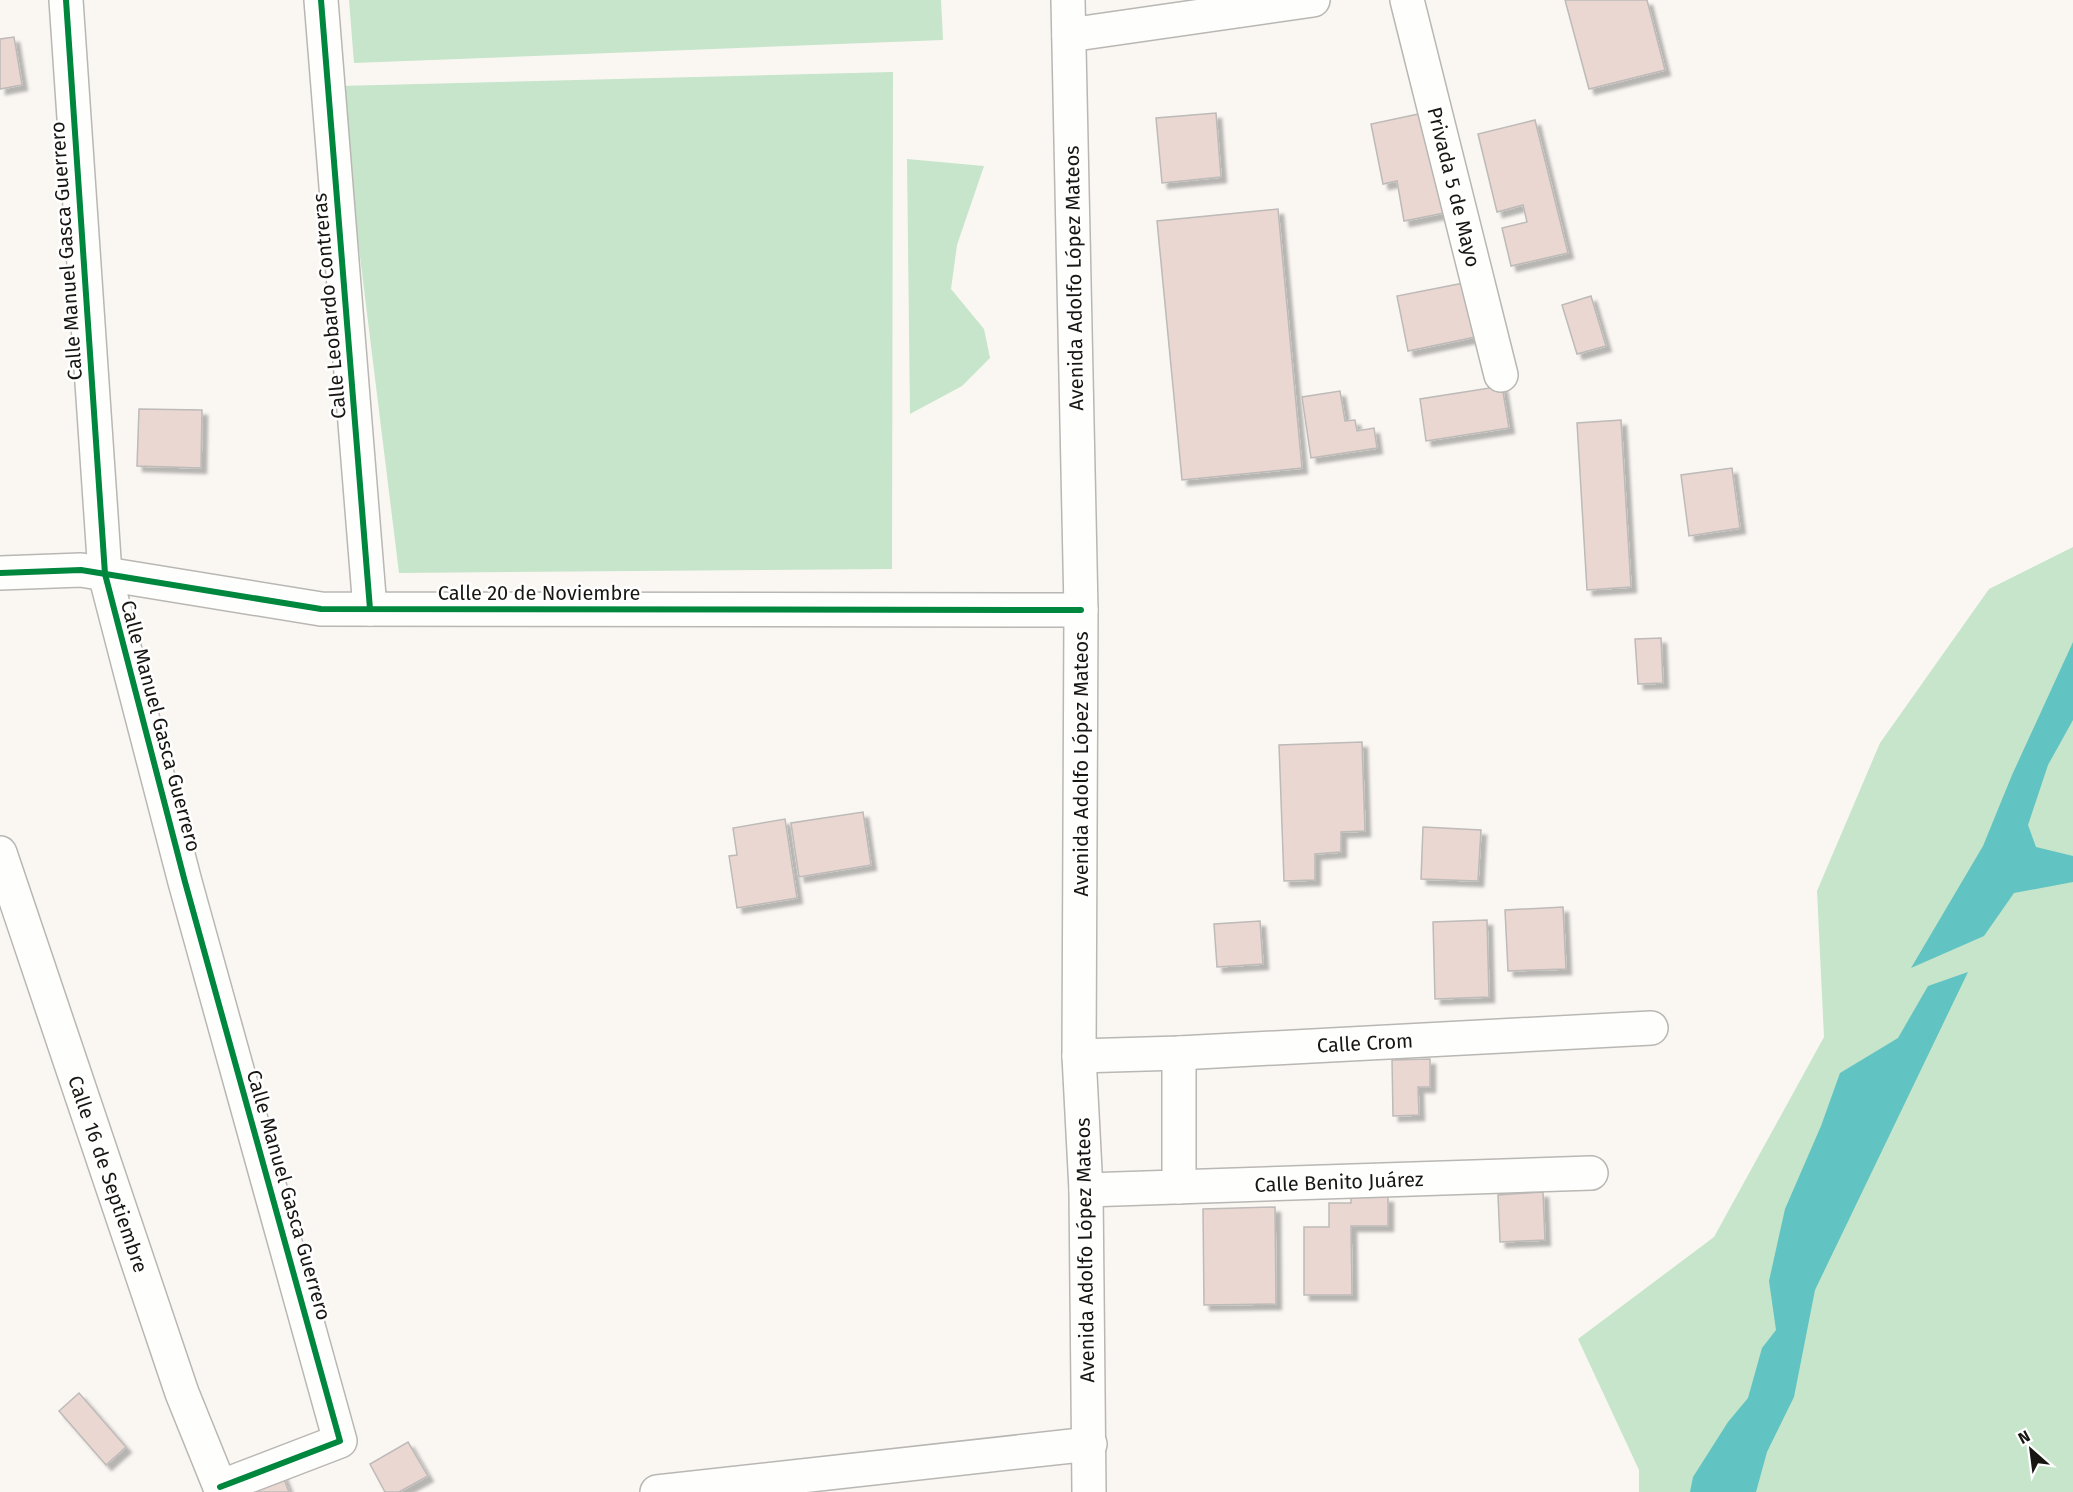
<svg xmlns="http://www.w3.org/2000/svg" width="2073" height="1492" font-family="'Fira Sans',sans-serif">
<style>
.green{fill:#c6e5ca}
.water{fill:#61c4c3}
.building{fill:#ead7d1;stroke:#bdbab8;stroke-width:1.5;filter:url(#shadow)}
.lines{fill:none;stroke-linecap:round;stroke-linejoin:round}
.minor-casing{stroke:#b9b7b4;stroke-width:36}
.major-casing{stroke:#b9b7b4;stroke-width:36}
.minor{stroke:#fefefd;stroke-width:33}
.major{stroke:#fefefd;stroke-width:33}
.cycleway-casing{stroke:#fff;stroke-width:10}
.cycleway{stroke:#00873e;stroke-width:6}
.labels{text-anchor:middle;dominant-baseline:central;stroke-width:5;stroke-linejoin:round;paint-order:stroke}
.street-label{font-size:20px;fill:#171613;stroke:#fff}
</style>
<defs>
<filter id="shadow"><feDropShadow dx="5.5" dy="5.5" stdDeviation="1.5" flood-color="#0004"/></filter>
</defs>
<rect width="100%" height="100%" fill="#faf7f3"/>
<g class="green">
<polygon points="349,0 941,0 943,40 354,63"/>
<polygon points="893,72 892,569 399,573 339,86"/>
<polygon points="907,159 984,166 957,245 951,289 984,329 990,358 962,386 910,414"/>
<polygon points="2073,547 2073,1492 1639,1492 1639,1470 1578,1339 1714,1237 1824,1037 1817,891 1880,743 1989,589"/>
</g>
<g class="water">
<polygon points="2073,642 2073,720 2048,765 2028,825 2036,847 2073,856 2073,882 2014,893 1984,936 1911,968 1983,846 2012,775"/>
<polygon points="1968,972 1815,1290 1794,1397 1767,1452 1756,1492 1690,1492 1693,1477 1728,1422 1748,1398 1762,1348 1776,1330 1769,1281 1785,1209 1821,1126 1840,1073 1898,1038 1928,986"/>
</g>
<g class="building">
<polygon points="1565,0 1647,0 1665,70 1589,89"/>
<polygon points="14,37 22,85 0,89 0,39"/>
<polygon points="1428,112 1449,212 1404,221 1397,181 1383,184 1371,124"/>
<polygon points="1216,113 1221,177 1162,183 1156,118"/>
<polygon points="1535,120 1568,253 1511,266 1502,228 1527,222 1523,205 1497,212 1478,134"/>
<polygon points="1278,209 1302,468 1182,480 1157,221"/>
<polygon points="1469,282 1480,336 1408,351 1397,296"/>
<polygon points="1591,296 1606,346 1577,354 1562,305"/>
<polygon points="1502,386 1509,428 1426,441 1420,399"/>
<polygon points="1340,391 1345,421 1355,420 1357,431 1374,428 1377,448 1311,458 1302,397"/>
<polygon points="139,409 202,410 201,468 137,466"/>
<polygon points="1621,420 1631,587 1587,590 1577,423"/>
<polygon points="1732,468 1740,528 1689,536 1681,475"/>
<polygon points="1661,638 1663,683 1638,684 1635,639"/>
<polygon points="1362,742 1365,831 1341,832 1341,852 1315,854 1315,880 1284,881 1279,745"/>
<polygon points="863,812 871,865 799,877 791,823"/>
<polygon points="785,819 797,898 737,908 729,856 737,855 733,828"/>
<polygon points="1423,827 1481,830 1478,881 1421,879"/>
<polygon points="1563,907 1566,969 1508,971 1505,910"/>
<polygon points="1487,920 1489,997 1435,999 1433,922"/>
<polygon points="1260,921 1263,964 1217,967 1214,924"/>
<polygon points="1430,1059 1430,1087 1418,1087 1419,1115 1393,1116 1392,1060"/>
<polygon points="1543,1192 1545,1240 1500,1242 1498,1195"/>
<polygon points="1351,1197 1388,1197 1388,1226 1351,1226 1352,1295 1304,1295 1304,1227 1329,1227 1329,1203 1351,1203"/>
<polygon points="1275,1207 1276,1304 1204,1305 1203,1209"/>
<polygon points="79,1393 126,1447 106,1465 59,1411"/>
<polygon points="408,1442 428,1476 399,1492 385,1492 370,1464"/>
<polygon points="282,1474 289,1492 256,1492 253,1485"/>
</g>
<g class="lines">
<defs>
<g id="minor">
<polyline points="66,0 105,574 185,882 340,1441 220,1487"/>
<polyline points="321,0 370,609"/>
<polyline points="1407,0 1501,375"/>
<polyline points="1069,35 1313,0"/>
<polyline points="0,573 81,570 321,609 1081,610"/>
<polyline points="0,853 182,1393 222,1492"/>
<polyline points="1079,1056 1179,1053 1651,1028"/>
<polyline points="1179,1187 1179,1053"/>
<polyline points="1086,1190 1591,1173"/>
<polyline points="657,1492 1090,1444"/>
</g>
<polyline id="major" points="1068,0 1081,610 1079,1056 1086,1190 1089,1492"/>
</defs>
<use href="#minor" class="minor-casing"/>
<use href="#major" class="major-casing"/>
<use href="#minor" class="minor"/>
<use href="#major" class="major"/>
<defs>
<g id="cycleway">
<polyline points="66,0 105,574 185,882 340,1441 220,1487"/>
<polyline points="321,0 370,609"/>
<polyline points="0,573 81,570 321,609 1081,610"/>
</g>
</defs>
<use href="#cycleway" class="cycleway-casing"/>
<use href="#cycleway" class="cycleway"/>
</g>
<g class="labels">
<g class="street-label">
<text transform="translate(1454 187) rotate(76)">Privada 5 de Mayo</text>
<text transform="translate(66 251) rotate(-94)">Calle Manuel Gasca Guerrero</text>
<text transform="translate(1074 278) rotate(-91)">Avenida Adolfo López Mateos</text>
<text transform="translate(329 306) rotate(-95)">Calle Leobardo Contreras</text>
<text x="539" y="593">Calle 20 de Noviembre</text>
<text transform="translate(161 726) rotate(75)">Calle Manuel Gasca Guerrero</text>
<text transform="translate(1081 764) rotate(-90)">Avenida Adolfo López Mateos</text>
<text transform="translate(1365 1043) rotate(-3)">Calle Crom</text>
<text transform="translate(108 1174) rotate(71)">Calle 16 de Septiembre</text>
<text transform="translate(1339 1182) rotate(-2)">Calle Benito Juárez</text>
<text transform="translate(289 1195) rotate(74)">Calle Manuel Gasca Guerrero</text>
<text transform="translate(1085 1250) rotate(-91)">Avenida Adolfo López Mateos</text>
</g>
</g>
<g transform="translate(2031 1450) rotate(332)" stroke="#ffffff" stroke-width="4.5" paint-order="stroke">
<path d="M0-4.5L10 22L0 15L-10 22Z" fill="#171613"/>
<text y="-9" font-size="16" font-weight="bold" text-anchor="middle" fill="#171613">N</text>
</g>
</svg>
